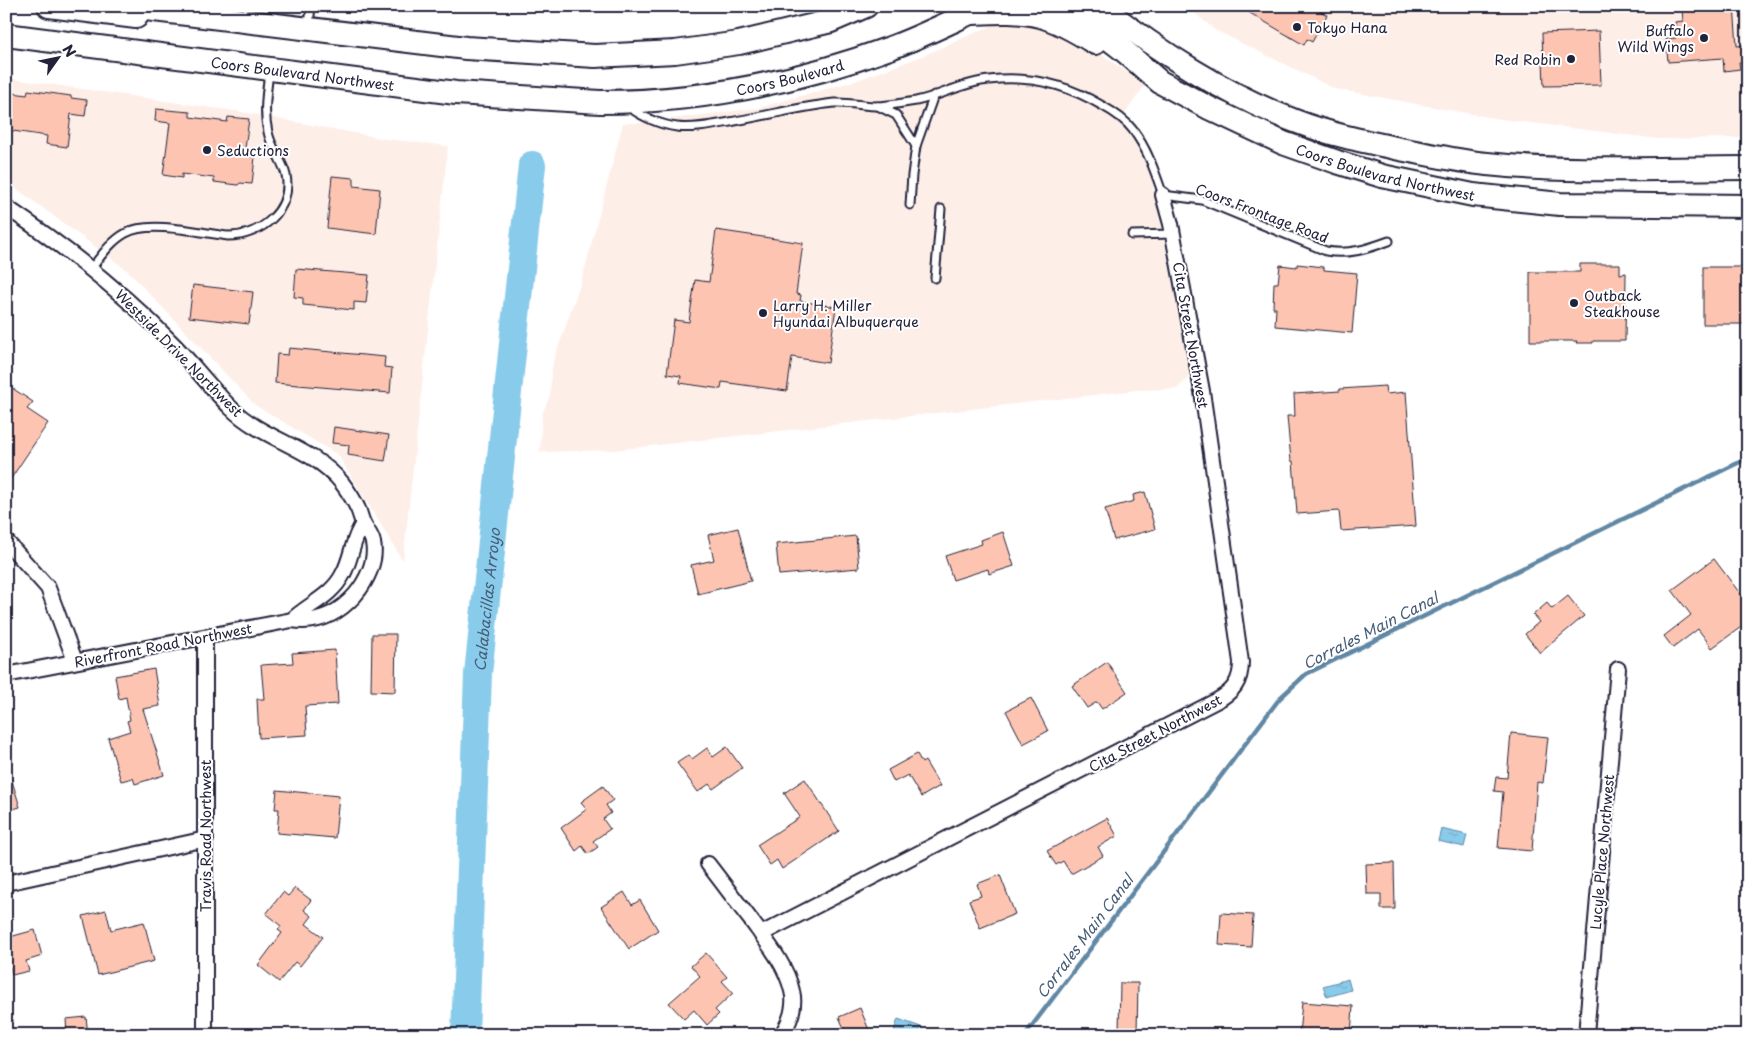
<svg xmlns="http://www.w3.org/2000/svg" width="1754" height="1041" font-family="'Playpen Sans',sans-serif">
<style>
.built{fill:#feeee8}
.water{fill:url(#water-ripples);stroke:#6087a4}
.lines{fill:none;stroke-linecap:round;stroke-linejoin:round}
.stream{stroke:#6087a4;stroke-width:4.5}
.river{stroke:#89cbea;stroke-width:28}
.building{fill:#fdc5b1;stroke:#22223b}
.lane-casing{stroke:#22223b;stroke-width:11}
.street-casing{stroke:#22223b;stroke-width:18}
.primary-casing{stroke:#22223b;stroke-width:26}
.lane{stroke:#fff;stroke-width:7}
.street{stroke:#fff;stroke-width:14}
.primary{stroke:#fff;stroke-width:22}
.poi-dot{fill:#22223b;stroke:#fff;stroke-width:2}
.labels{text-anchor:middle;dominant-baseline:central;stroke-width:4;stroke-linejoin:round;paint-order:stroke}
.poi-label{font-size:14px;fill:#22223b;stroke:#fff;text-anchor:start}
.street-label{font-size:14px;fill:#22223b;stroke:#fff}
.water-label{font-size:15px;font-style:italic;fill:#465d78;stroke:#fff}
</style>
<defs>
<pattern id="water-ripples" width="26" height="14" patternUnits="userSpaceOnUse" patternTransform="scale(1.25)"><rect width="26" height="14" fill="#89cbea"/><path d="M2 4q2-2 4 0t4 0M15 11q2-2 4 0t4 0" fill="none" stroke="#76aeca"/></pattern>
</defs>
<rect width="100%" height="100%" fill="#fff"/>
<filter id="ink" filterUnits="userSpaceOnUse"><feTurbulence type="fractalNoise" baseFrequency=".02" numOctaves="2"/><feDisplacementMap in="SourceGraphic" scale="10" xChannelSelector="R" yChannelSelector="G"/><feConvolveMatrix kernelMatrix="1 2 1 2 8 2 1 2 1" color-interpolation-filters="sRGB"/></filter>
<g filter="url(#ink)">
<g class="built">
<polygon points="1186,6 1748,6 1748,138 1658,139 1493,118 1335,89 1215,30"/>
<polygon points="1021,19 1084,42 1145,85 1120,121 1128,129 1148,161 1191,375 1177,389 1137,390 615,450 540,452 542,414 550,395 551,376 553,362 583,276 623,123 638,123 758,108 858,80 920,57 1000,22"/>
<polygon points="6,78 242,112 386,139 448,146 403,561 338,455 255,405 128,271 6,181"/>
</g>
<g class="water">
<polygon points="1441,829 1467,835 1464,847 1438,841"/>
<polygon points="1348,979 1351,990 1327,997 1323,986"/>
<polygon points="898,1019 921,1027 920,1031 922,1034 907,1035 894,1031"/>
</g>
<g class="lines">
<polyline class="stream" points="1025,1035 1280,698 1306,674 1748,458"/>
<path class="river" id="s1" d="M465,1035L478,674L532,165"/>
</g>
<g class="building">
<polygon points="1238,6 1323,6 1320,11 1327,15 1312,42 1307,39 1304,45"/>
<polygon points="1711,6 1734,6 1737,46 1746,45 1748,61 1739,62 1740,69 1724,71 1723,58 1668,62 1666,39 1676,38 1675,22 1683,21 1682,9"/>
<polygon points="1599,31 1601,85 1544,86 1542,33"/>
<polygon points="28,90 71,96 71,98 87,100 85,116 71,114 67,147 46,144 47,136 6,130 6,92 27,95"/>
<polygon points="156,109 190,112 190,117 227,122 228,117 249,119 244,156 255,157 252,184 240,183 238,185 214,182 214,178 182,174 182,178 163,175 170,123 155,121"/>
<polygon points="332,176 354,178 354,186 380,189 376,234 327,228"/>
<polygon points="716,230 803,243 796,294 801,295 800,301 836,307 828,363 792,357 787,391 722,382 721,389 680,383 681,376 667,374 674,320 689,322 695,280 709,282"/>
<polygon points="1297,264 1324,267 1324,270 1357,273 1352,333 1275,326 1276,308 1273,308 1274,283 1278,283 1280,265 1297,267"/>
<polygon points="1580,264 1620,264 1620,274 1626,273 1625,341 1593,341 1593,343 1576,343 1577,341 1530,341 1530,272 1580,272"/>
<rect x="1703" y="267" width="45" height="57"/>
<polygon points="296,269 369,275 366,303 354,302 354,310 303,305 303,298 294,297"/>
<polygon points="193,285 253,292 249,324 189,317"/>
<polygon points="289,348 385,357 384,367 392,368 390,393 275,383 277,354 288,355"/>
<polygon points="6,384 33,402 27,409 48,423 6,486"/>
<polygon points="1385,386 1386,394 1406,392 1416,526 1341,531 1339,511 1297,514 1293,461 1291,461 1287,416 1295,416 1294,394 1340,391 1340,389"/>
<polygon points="334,427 389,435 385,461 348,455 349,445 332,443"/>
<polygon points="1145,492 1155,529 1114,540 1105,509 1134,501 1133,495"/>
<polygon points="738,528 751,581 698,594 691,565 714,560 708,535"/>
<polygon points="1003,532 1014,566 989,574 988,569 953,580 945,556 982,544 981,540"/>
<polygon points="856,536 859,568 779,575 776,544"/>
<polygon points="1714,559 1748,604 1748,622 1712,648 1698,629 1673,648 1664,636 1691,615 1672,590"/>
<polygon points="1568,596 1584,616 1540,653 1525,634 1539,622 1533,615 1547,603 1552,609"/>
<polygon points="372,634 396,634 395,692 371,691"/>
<polygon points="335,650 338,704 305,706 307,735 259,738 257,699 264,699 261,665 293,663 292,653"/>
<polygon points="1107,662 1127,692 1102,709 1097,702 1087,708 1072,686"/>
<polygon points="154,669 160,706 143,709 164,775 135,784 133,778 121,781 108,738 130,731 127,721 130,720 126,697 119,699 115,676"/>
<polygon points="1031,698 1048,731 1023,744 1006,711"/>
<polygon points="1511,733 1548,737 1543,783 1537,782 1532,851 1498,848 1503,792 1494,791 1496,777 1507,778"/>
<polygon points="727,747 742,768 713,789 709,784 698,792 677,763 689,755 692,759 707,748 713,757"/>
<polygon points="917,754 922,763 925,761 940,786 921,797 908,775 894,782 888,770"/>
<polygon points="6,771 9,771 20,807 6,811"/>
<polygon points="805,779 839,831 782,869 777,860 770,865 757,845 800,817 784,793"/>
<polygon points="603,786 613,800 606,805 611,813 603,819 610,829 593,841 598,847 588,854 582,846 576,851 561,828 587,809 581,802"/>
<polygon points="277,790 339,796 335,838 277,833 279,809 275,809"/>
<polygon points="1107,818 1117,836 1098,847 1103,856 1071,874 1063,861 1056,865 1047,851"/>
<polygon points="1394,863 1395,909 1381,909 1381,894 1367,894 1366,864"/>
<polygon points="1000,875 1015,914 980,928 969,900 981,896 977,884"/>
<polygon points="295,888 311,900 304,910 312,916 306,924 323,937 300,966 295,962 279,982 258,965 282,933 278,930 281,926 266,914 283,892 288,896"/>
<polygon points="624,892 632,905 640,900 658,930 629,949 601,907"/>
<polygon points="106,910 111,930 144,922 154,961 98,975 83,916"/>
<polygon points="1221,913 1253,915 1251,947 1219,945"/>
<polygon points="35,930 42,956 26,961 29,971 12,975 10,967 6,968 6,938"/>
<polygon points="706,953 727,977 722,981 733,993 715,1010 719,1014 707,1025 694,1010 684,1019 669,1003 700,976 691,966"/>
<polygon points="1120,983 1138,983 1137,1033 1119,1032"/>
<polygon points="1302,1002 1353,1006 1351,1035 1299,1035"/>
<polygon points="860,1008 871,1035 847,1035 839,1017"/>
<polygon points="86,1017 88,1035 67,1035 66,1019"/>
</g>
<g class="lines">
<defs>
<g id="lane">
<polyline points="309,26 311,6"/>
<polyline points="878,106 896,115 916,146"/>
<path d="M629,107C642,117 661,125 677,127C694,129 713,125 730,122C765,116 799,107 834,103C849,102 864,106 879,106C892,105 904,103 916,101C941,96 964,82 989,80C1029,75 1066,84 1101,105C1112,111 1125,119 1133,130C1148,150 1155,172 1163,195L1202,200L1326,251C1349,255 1367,249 1389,241"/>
<polyline points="910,205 912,175 916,146 934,95"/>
<polyline points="1132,235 1173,234"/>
<path d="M91,269C101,256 111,241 126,233C149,220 202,233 228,236C261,236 293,210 286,175C282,159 271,148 268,132C263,112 267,91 269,71"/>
<polyline points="935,278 941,209"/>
</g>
<g id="street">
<path d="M6,207C67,248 124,293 175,346C194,366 211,388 231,408C263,440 313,447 342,483C348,491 354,500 358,509C360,513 361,519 363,523C366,530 372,535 373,543C377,561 366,582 355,595C338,614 317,624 292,620L6,675"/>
<polyline points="6,541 48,588 75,661"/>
<path d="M292,620C309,604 332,596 343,574C352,558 352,539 363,524"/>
<path d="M708,864C722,882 736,901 750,919C766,941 786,964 792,991C796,1006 790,1023 781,1035"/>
<polyline points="6,883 206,839"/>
<path d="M761,934L1216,701C1233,692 1241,682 1241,662L1202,391L1171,224L1163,195"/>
<polyline points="205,1035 205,637"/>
<polyline points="1586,1035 1618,669"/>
</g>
<g id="primary">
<polyline points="49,6 136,17"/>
<polyline points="121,6 466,48 595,56 675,52 739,43 831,21 866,6"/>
<path id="s2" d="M1066,6L1122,49L1160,82L1209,108L1283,143L1337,162L1382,176L1473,195L1560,204L1748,206"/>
<path d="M1100,6C1160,52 1224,94 1295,121C1331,135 1367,142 1405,150C1432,155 1459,161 1487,164C1573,173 1661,168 1748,168"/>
<path d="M970,13C993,12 1017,10 1040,16C1059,21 1079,33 1095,43"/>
<path id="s3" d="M6,35L456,93L600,102C699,102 797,82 890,48C918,38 944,25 970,13L982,6"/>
</g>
</defs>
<use href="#lane" class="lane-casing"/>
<use href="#street" class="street-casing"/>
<use href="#primary" class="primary-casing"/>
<use href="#lane" class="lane"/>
<use href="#street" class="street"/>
<use href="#primary" class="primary"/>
</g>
</g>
<g class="poi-dot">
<circle cx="1297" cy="27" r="5"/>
<circle cx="1704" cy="38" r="5"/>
<circle cx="1571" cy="59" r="5"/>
<circle cx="207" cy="150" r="5"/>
<circle cx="1574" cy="303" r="5"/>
<circle cx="763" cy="313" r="5"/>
</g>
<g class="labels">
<g class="poi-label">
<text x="1307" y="27">Tokyo Hana</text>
<text x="1694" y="30" text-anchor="end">Buffalo<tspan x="1694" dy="16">Wild Wings</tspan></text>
<text x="1561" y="59" text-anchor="end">Red Robin</text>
<text x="217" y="150">Seductions</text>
<text x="1584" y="295">Outback<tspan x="1584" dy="16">Steakhouse</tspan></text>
<text x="773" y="305">Larry H. Miller<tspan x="773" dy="16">Hyundai Albuquerque</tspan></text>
</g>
<g class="street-label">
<text stroke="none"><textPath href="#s3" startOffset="299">Coors Boulevard Northwest</textPath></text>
<text stroke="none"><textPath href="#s3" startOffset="790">Coors Boulevard</textPath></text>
<text stroke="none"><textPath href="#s2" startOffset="365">Coors Boulevard Northwest</textPath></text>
<text transform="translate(1262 213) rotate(21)">Coors Frontage Road</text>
<text transform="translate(1191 335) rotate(80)">Cita Street Northwest</text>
<text transform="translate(179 353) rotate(45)">Westside Drive Northwest</text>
<text transform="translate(163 645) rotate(-11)">Riverfront Road Northwest</text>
<text transform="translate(1155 733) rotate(-28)">Cita Street Northwest</text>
<text transform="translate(205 836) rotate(-90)">Travis Road Northwest</text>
<text transform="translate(1602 852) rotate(-85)">Lucyle Place Northwest</text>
</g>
<g class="water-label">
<text stroke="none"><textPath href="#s1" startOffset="436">Calabacillas Arroyo</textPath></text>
<text transform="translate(1370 630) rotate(-27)">Corrales Main Canal</text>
<text transform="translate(1084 936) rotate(-53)">Corrales Main Canal</text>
</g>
</g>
<rect width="1754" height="1041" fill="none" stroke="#fff" stroke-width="25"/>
<rect x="12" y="12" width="1729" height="1016" fill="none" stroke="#22223b" stroke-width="2" filter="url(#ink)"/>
<g transform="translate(58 58) rotate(57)" stroke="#ffffff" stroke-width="4" paint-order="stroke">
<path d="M0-4L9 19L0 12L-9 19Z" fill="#22223b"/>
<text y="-8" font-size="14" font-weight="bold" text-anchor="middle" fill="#22223b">N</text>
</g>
</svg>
